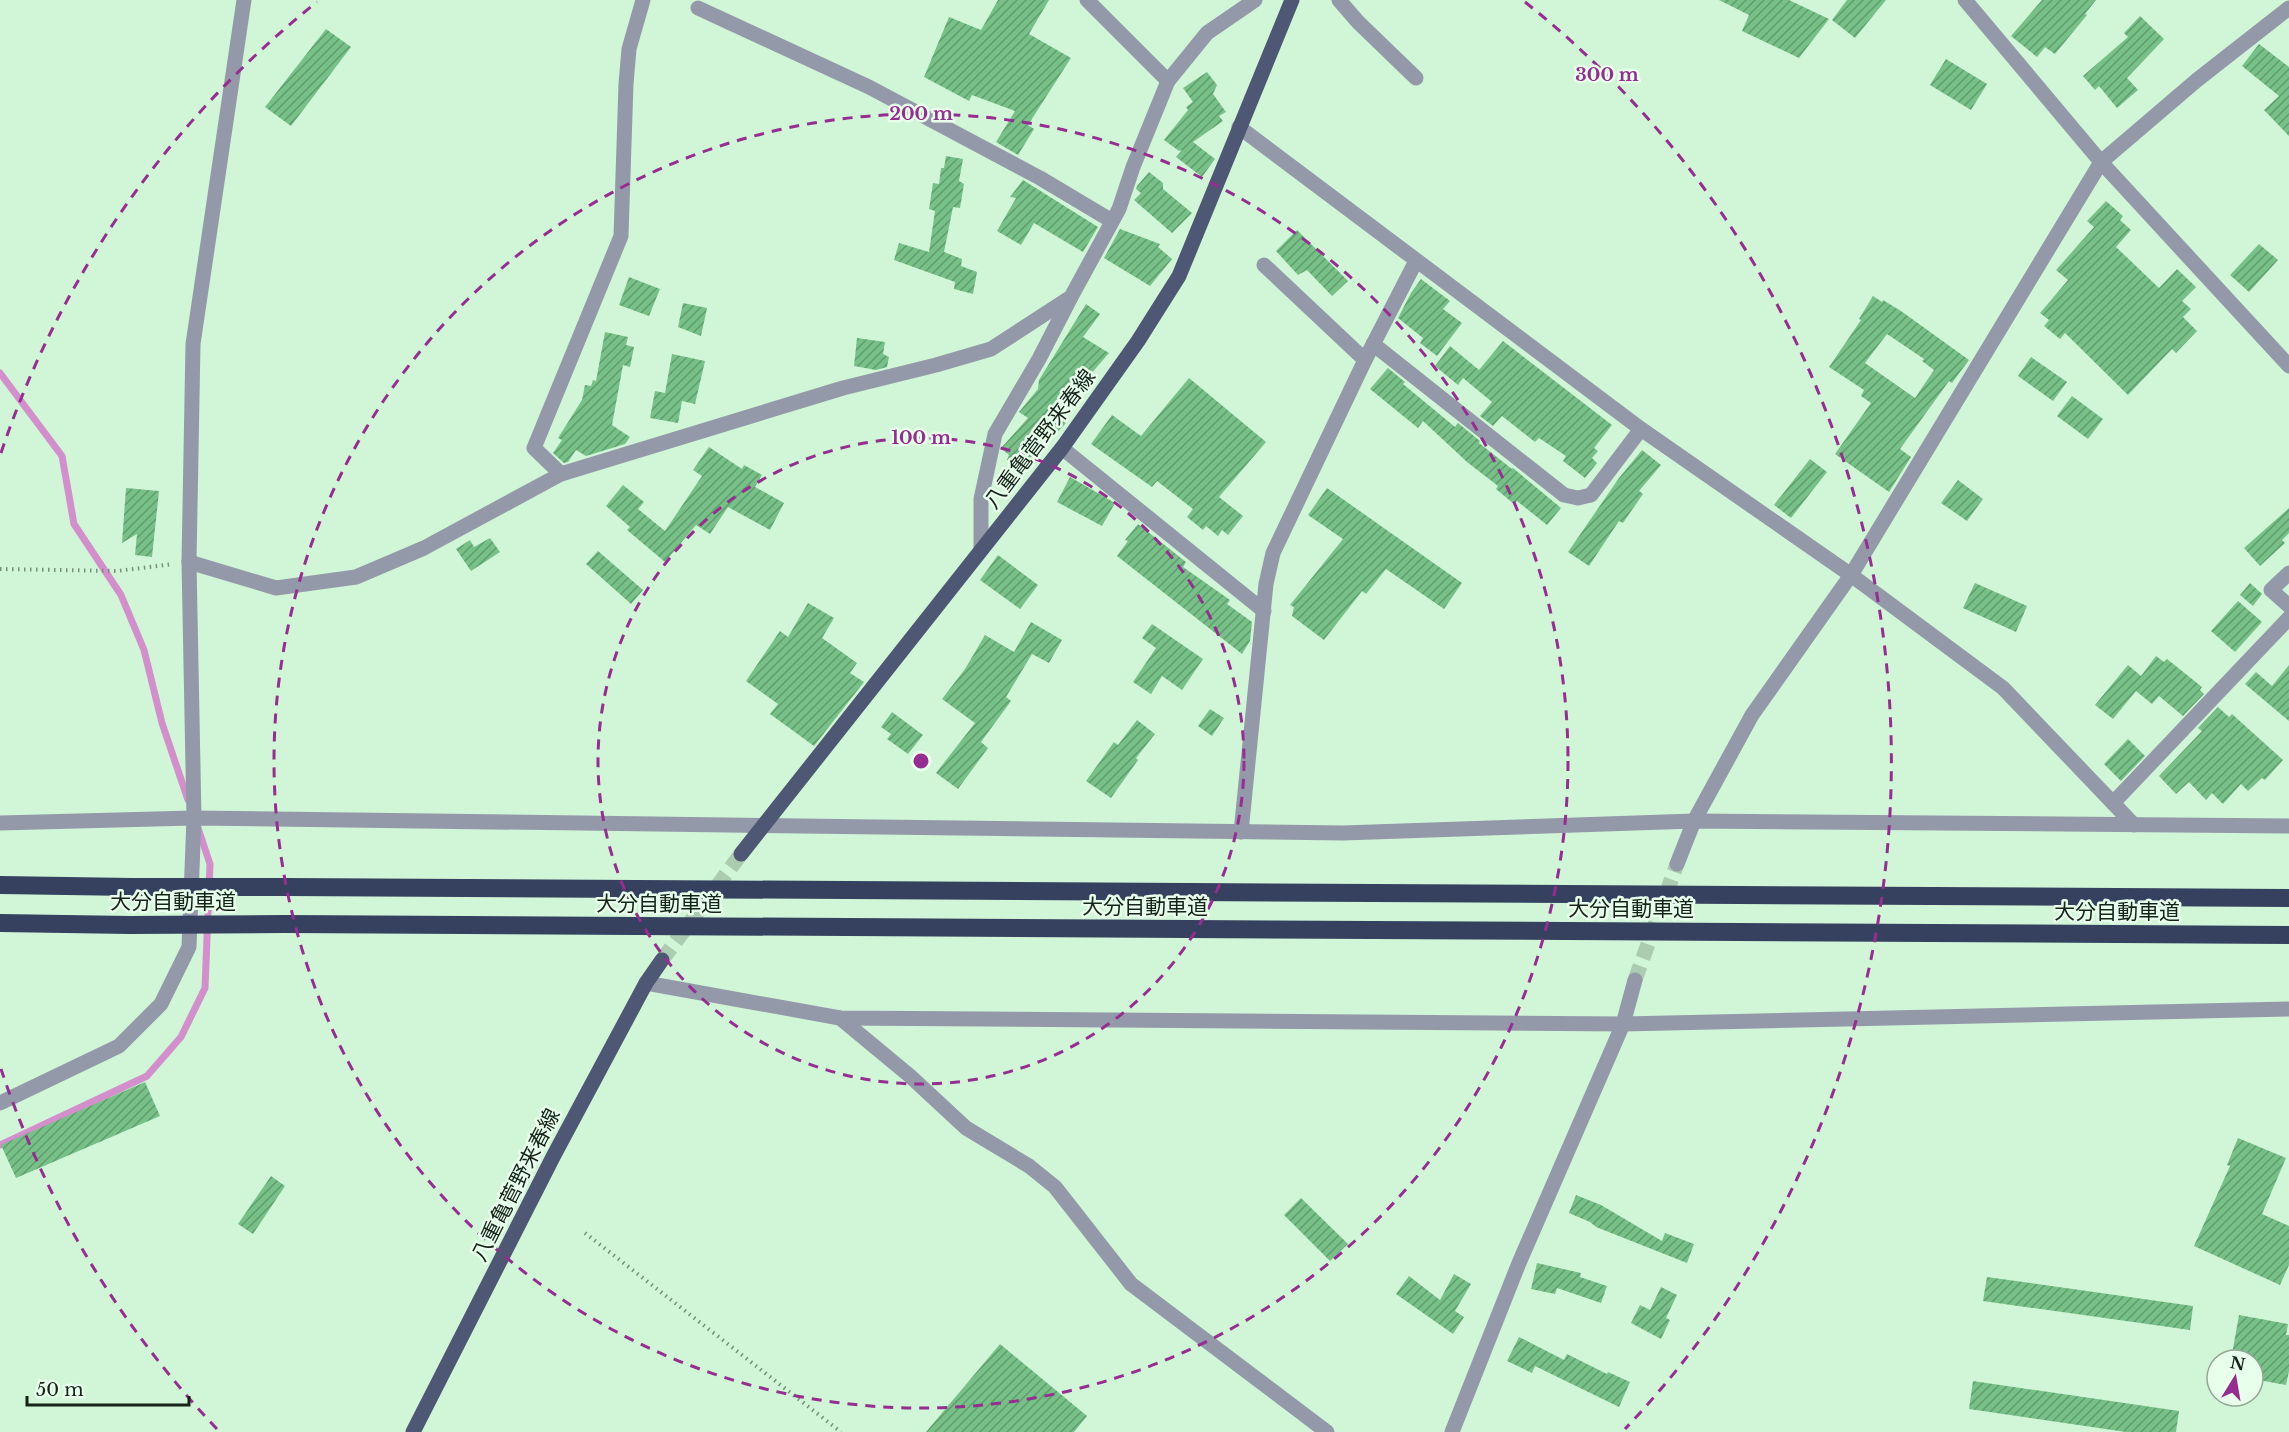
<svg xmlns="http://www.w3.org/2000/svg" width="2289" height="1432" font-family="'Libre Baskerville','Noto Sans JP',serif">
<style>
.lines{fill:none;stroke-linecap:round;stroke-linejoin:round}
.stream{stroke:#d28fcb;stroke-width:7}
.building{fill:url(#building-hatch);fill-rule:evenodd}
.minor-tunnel{stroke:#abccb1;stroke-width:15;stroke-dasharray:15 8;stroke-linecap:butt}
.major-tunnel{stroke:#abccb1;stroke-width:15;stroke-dasharray:15 8;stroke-linecap:butt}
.path{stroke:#758f7a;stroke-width:4;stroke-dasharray:1.5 4.5;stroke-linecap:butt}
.minor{stroke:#9499aa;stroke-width:15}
.major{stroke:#4e5773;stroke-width:15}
.highway{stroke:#36405f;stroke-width:18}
.highway-bridge{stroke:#36405f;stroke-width:18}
.ring{fill:none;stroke:#962d90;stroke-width:3;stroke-dasharray:10 8}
.labels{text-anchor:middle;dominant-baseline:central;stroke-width:5;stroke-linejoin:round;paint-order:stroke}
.street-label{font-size:21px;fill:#152318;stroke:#e8ffec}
.centre{fill:#962d90;stroke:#e8ffec;stroke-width:3}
.ring-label{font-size:18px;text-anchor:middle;font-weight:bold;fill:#962d90;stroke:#e8ffec;stroke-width:5;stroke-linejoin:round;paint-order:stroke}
</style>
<defs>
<pattern id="building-hatch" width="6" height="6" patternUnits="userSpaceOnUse" patternTransform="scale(1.5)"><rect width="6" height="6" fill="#77c188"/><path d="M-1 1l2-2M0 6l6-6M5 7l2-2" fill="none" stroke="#609c6e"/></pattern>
</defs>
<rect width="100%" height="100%" fill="#d1f6d7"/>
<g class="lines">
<g class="stream">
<polyline points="0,373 62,456 74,524 121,595 144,650 162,723 188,800"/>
<polyline points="0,1145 147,1076 181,1037 205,988 210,864 198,828"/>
</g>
</g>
<g class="building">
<polygon points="998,0 1049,0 1029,34 1071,58 1028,125 1034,129 1018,155 996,142 1015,111 972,95 969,101 924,77 949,17 981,30"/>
<polygon points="1719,0 1789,0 1829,19 1799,58 1742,31 1749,15"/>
<polygon points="1847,0 1886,0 1855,38 1832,20"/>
<polygon points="2042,0 2096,0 2085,14 2087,15 2055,54 2045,47 2037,57 2011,36"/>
<polygon points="2140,16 2164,39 2127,78 2138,90 2117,108 2099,86 2095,90 2083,76 2128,37 2124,33"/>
<polygon points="326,29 351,47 291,126 265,107"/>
<polygon points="2259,44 2289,67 2289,136 2264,110 2279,96 2242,66"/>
<polygon points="1946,59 1987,84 1971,110 1930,85"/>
<polygon points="1207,72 1217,85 1213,94 1226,112 1219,116 1223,121 1193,142 1215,159 1202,177 1176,157 1182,150 1179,151 1164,140 1188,110 1186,107 1193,102 1183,88"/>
<polygon points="946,156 963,159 959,181 964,184 960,208 953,207 944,252 962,259 961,266 977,272 973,294 954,289 955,282 894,260 899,243 929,252 935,211 929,209 933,183 939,184 941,168 944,168"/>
<polygon points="1149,172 1163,183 1163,189 1192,213 1172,233 1134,200 1141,193 1136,189 1137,186"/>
<polygon points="1023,180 1098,227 1083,252 1034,223 1021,245 997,231 1016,198 1010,197"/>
<polygon points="2106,201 2123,216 2120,220 2131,230 2116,247 2159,288 2177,269 2196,287 2182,301 2191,309 2183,317 2197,331 2176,353 2172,349 2128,395 2065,333 2060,339 2044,326 2049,320 2040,313 2068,280 2056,270 2094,227 2087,221"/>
<polygon points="1120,229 1160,244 1158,247 1172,259 1150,286 1104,258"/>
<polygon points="1297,230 1348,281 1332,296 1307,270 1298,275 1276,251"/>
<polygon points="2259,244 2278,260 2249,292 2230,275"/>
<polygon points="629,277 660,289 649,316 619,305"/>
<polygon points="1421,279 1450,301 1443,309 1462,323 1437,356 1420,343 1423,338 1398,318 1411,293"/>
<path d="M1873,296L1882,302L1883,300L1901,311L1969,360L1952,383L1949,381L1900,449L1911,457L1889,492L1835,454L1871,403L1861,396L1864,390L1829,367L1861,320L1859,319ZM1887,334L1924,359L1922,361L1934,370L1915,398L1865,363Z"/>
<polygon points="683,303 707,308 701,336 678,327"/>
<polygon points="1086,304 1100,314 1083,337 1109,353 1090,375 1062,419 1066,423 1053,437 1050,434 1024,467 1017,467 1007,460 1009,455 1002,449 1002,447 1028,418 1019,412 1038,389 1039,380"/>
<polygon points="605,332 628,337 626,345 634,347 630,367 623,365 612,425 630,437 625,444 586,456 576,450 568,462 564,463 553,453 562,440 558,438 582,400 585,385 591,386 593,380 596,381"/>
<polygon points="857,338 885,342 883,354 889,357 887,367 876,370 854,366"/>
<polygon points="1503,341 1612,425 1594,448 1598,451 1592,458 1597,463 1585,478 1563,461 1566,456 1539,438 1535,442 1502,416 1493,426 1480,416 1492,402 1463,378 1458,385 1435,366 1450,346 1479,370"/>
<polygon points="672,354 705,361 695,404 682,401 678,423 650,418 655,391 665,393"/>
<polygon points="2031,357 2067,382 2053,401 2018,376"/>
<polygon points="1388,368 1405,382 1403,384 1455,427 1458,423 1480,441 1479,443 1512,469 1513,468 1561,508 1547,525 1517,501 1514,504 1496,489 1498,486 1467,462 1423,421 1418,428 1370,389"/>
<polygon points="1189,378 1266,442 1219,497 1243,516 1228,535 1222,530 1218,536 1206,526 1203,530 1187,517 1193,509 1157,481 1152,487 1091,444 1112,415 1141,436"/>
<polygon points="2072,396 2103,419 2088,439 2057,416"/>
<polygon points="709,447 742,469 744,465 762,475 755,487 784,503 770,530 728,507 710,534 696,525 665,562 627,530 630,527 606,506 623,485 644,502 638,509 665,531 702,476 693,470"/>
<polygon points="1642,450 1661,465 1639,491 1643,494 1623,523 1619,521 1589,566 1568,552 1619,478"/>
<polygon points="1810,459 1827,472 1791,518 1774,505"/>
<polygon points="1070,477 1115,503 1102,526 1057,502"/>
<polygon points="1958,480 1983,499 1967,521 1941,503"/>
<polygon points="126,488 159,491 152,557 135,555 137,534 122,543"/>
<polygon points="1327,488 1462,583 1444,609 1386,569 1366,594 1362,591 1324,640 1292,616 1294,607 1290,605 1343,539 1308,515"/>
<polygon points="2289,508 2289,533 2282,540 2285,543 2260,566 2244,548"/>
<polygon points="1138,524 1186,562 1183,567 1230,600 1227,604 1252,622 1250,641 1242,654 1117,556 1128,541 1125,540"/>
<polygon points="490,538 500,552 471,571 456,549 470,540 474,547"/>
<polygon points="598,551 643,590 631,604 586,564"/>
<polygon points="998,555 1038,585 1020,609 980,580"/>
<polygon points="1975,583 2027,606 2016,632 1963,608"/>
<polygon points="2250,583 2262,594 2253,606 2240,595"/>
<polygon points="2238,601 2262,622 2235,652 2211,631"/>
<polygon points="808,603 834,618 822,638 857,663 850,673 864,682 814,746 770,714 778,704 746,681 780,631 788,637"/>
<polygon points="1031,622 1062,640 1049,663 1032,654 1006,697 1011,701 981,742 988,748 958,789 936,773 975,723 942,699 965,669 985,635 1014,652"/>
<polygon points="1152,624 1203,659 1182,690 1162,676 1151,694 1133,682 1156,648 1142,638"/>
<polygon points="2156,656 2164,662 2167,659 2202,687 2200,690 2204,694 2183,716 2159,696 2152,704 2136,691 2113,719 2095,705 2128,665 2141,676"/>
<polygon points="2289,665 2289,721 2245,684 2256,672 2272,686"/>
<polygon points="2218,707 2229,717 2232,714 2283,760 2265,780 2262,778 2248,791 2241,784 2223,804 2212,793 2206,800 2189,782 2176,794 2159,776 2202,731 2198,728"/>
<polygon points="1210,709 1224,718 1212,736 1198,726"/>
<polygon points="892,712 923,735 908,754 887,739 891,734 881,727"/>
<polygon points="1137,720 1155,734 1136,758 1138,760 1111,798 1086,781 1114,742 1118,745"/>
<polygon points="2128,739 2145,756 2121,781 2104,764"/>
<polygon points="145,1082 160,1116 16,1178 1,1145"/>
<polygon points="2238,1138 2286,1158 2262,1214 2289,1226 2289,1265 2280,1285 2194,1246 2230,1166 2227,1165"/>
<polygon points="271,1176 285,1186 253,1234 238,1224"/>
<polygon points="1576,1195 1601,1205 1662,1241 1665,1233 1694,1244 1687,1263 1596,1227 1590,1222 1569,1213"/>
<polygon points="1301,1198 1348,1244 1330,1261 1284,1215"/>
<polygon points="1537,1263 1581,1273 1580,1277 1607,1286 1601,1303 1557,1288 1555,1294 1531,1289"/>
<polygon points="1454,1274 1471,1284 1455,1311 1464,1317 1453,1334 1396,1294 1409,1276 1440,1300"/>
<polygon points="1987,1277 2193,1306 2190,1330 1983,1301"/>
<polygon points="1661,1287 1677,1295 1666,1318 1670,1320 1661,1339 1631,1323 1640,1305 1650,1310"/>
<polygon points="2239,1315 2288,1324 2286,1335 2289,1335 2289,1371 2286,1385 2253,1379 2253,1360 2231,1360"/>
<polygon points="1519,1337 1564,1360 1567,1354 1607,1374 1608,1372 1630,1382 1619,1407 1535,1366 1532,1373 1507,1361"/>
<polygon points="1000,1344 1087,1416 1074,1432 926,1432"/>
<polygon points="1973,1381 2179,1411 2176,1432 2126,1432 1969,1409"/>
</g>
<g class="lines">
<polyline class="minor-tunnel" points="1635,980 1677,864"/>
<polyline class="major-tunnel" points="662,960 741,854"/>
<g class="path">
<polyline points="0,569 117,571 173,564"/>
<polyline points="585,1233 841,1432"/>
</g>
<g class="minor">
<polyline points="1087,0 1168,81"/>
<polyline points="1339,0 1358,22 1416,78"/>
<polyline points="1965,0 2101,162 2289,366"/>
<polyline points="698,8 869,87 1040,178 1112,221"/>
<polyline points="1239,127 1641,429 1851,575 2003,688 2134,825"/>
<polyline points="1264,265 1365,360"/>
<polyline points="1373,344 1564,495 1578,498 1591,495 1641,429"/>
<polyline points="1062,448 1264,611"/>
<polyline points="561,474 534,448 621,236 626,84 629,49 643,0"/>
<polyline points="981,550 981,499 995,434 1039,359 1071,297"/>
<polyline points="189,562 276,588 356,577 424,548 561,474 843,388 936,365 991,349 1071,297 1119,209 1133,167 1168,81 1207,33 1255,0"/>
<polyline points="2289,573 2271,590 2289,606"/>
<polyline points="2113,803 2289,618"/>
<polyline points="0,823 194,818 1343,833 1694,821 2289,826"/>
<polyline points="1241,832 1266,584 1273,553 1365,360 1416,261"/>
<polyline points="1677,864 1694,821 1752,715 1851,575 2101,162 2197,80 2289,8"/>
<polyline points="646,983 840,1018 1623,1024 2289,1009"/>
<polyline points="840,1018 910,1076 966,1128 1029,1166 1055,1187 1131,1284 1327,1432"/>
<polyline points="0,1103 119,1046 161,1004 189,947 194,818 189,562 193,344 244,0"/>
<polyline points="1452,1432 1519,1263 1623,1024 1635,980"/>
</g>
<g class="major">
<polyline points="741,854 1062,448 1138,341 1179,276 1292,0"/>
<polyline points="413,1432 554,1155 646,983 662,960"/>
</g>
<g class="highway">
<polyline points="0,885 132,887"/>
<polyline points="284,887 2289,898"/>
<polyline points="0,923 130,925"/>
<polyline points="285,924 2289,935"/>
</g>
<g class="highway-bridge">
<polyline points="132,887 284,887"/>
<polyline points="130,925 285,924"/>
</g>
</g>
<g class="ring">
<circle cx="921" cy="761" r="323"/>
<circle cx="921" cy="761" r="647"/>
<path d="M217 1429A970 970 0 0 1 1 1069M1 453A970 970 0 0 1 317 2M1525 2A970 970 0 0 1 1625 1429"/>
</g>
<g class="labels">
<g class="street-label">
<text transform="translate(1040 439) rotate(-53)">八重亀菅野来春線</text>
<text x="173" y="902">大分自動車道</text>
<text x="659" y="904">大分自動車道</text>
<text x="1145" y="907">大分自動車道</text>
<text x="1631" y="909">大分自動車道</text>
<text x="2117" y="912">大分自動車道</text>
<text transform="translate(516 1185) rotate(-63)">八重亀菅野来春線</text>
</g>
</g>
<circle cx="921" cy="761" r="9" class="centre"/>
<g class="ring-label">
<text x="1607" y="81">300 m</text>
<text x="921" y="120">200 m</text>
<text x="921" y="444">100 m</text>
</g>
<g transform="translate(2235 1378) rotate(11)"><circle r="28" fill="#e8ffec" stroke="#94a797" stroke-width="1.5"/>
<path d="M0-4.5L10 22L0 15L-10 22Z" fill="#962d90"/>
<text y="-9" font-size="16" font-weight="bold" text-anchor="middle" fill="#152318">N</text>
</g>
<path d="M27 1396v9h162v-9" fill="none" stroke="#152318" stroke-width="3"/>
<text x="36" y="1396" font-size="18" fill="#152318" stroke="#e8ffec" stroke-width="4.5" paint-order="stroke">50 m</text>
</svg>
